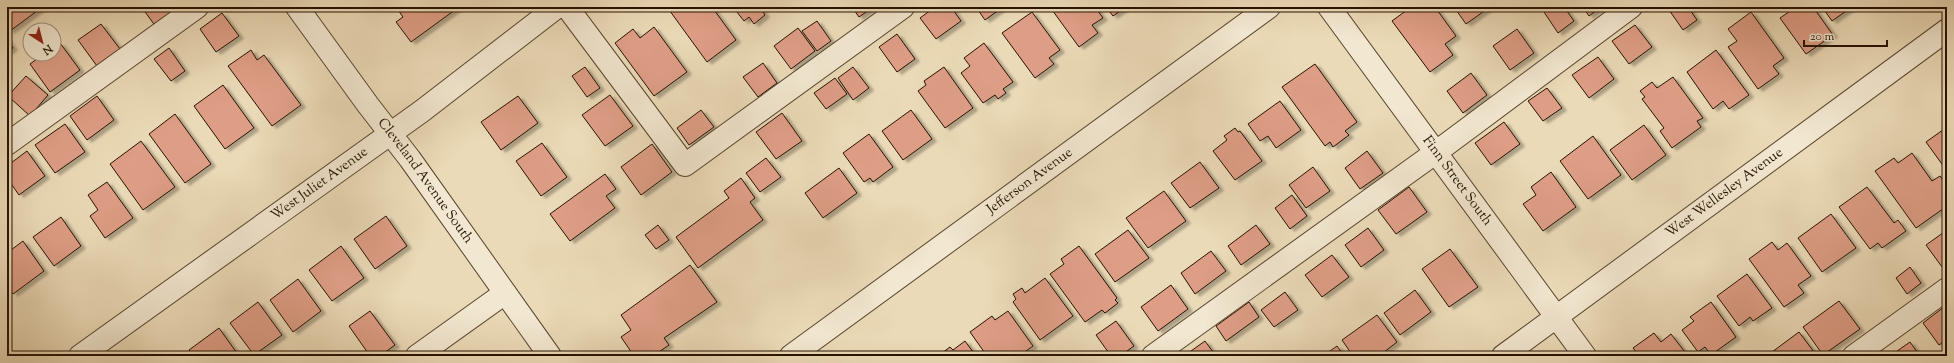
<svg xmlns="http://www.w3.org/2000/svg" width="1954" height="363" font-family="'Sorts Mill Goudy',serif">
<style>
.building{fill:#de9e86;stroke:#261201;filter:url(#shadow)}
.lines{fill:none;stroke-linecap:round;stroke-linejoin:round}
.minor-casing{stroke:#57442e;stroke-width:24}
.minor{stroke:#f2e7d0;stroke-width:22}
.labels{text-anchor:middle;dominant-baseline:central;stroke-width:3;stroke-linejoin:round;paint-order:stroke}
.street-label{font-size:14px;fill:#261201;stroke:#f2e7d0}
</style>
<defs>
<filter id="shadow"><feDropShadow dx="4.5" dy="2.5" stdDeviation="1" flood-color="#0004"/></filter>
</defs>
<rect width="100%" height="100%" fill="#ebdab7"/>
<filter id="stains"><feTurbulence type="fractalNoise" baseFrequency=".005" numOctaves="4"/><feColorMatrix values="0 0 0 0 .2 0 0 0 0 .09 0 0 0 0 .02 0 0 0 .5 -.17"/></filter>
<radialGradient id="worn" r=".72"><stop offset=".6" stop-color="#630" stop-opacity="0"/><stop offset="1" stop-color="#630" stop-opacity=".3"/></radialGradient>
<g class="building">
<polygon points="7,7 40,7 41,8 10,31 7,28"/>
<polygon points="146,7 174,7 177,11 156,27 143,9"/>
<polygon points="396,7 459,7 411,42 396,22 403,17"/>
<polygon points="667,7 712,7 736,40 707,62"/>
<polygon points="733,7 763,7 761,9 765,15 754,24 749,17 744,21"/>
<polygon points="852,7 872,7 872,8 859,17"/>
<polygon points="935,7 951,7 961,21 936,39 920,18"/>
<polygon points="976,7 1003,7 985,20"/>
<polygon points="1050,7 1095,7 1103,18 1092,25 1098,33 1079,47"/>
<polygon points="1106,7 1126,7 1113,16"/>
<polygon points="1411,7 1435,7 1456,36 1445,44 1453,55 1430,72 1392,21"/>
<polygon points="1454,7 1490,7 1466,24"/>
<polygon points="1545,7 1564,7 1574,21 1558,33 1542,9"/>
<polygon points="1583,7 1601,7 1589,16"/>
<polygon points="1667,7 1688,7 1697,20 1683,30"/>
<polygon points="1796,7 1813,7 1833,35 1806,54 1780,18"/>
<polygon points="1822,7 1852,7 1832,21"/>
<polygon points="1032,12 1060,50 1049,58 1054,64 1035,78 1002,33"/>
<polygon points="1751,12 1784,58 1773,66 1779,74 1758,89 1728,47 1737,41 1728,29"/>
<polygon points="222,13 239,36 216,52 200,29"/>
<polygon points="817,21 831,41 817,51 802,31"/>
<polygon points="101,24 120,49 97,66 78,40"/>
<polygon points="1635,25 1652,47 1629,64 1612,41"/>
<polygon points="654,27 687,72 654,96 615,43 633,29 640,38"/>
<polygon points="798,28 815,51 791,69 774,46"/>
<polygon points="1517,29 1534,53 1510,70 1493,46"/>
<polygon points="897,34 915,59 897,72 879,47"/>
<polygon points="7,39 13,48 7,52"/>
<polygon points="60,43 80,70 50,92 30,64 44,54 54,54 54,47"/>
<polygon points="984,43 1013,82 1003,89 1006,93 998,99 995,95 983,103 961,73 970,66 964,58"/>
<polygon points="169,48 185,71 171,81 154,59"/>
<polygon points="251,50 257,60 264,55 301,105 272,126 228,66"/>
<polygon points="1716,50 1749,95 1729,109 1723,101 1713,109 1687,72"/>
<polygon points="1598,57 1614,79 1589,98 1572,75"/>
<polygon points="763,63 777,83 758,97 743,77"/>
<polygon points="1315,64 1357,122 1345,131 1349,135 1333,147 1330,142 1325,146 1282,87"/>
<polygon points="585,67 600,88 587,97 572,76"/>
<polygon points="853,67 869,88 853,100 838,78"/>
<polygon points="944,67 973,108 945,128 918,91 926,85 924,81"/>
<polygon points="1471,73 1487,95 1463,113 1447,91"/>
<polygon points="26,76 48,95 30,116 8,96"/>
<polygon points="1673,77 1703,118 1697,121 1701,127 1672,148 1660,131 1664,128 1642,99 1645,97 1640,91 1652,82 1657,88"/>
<polygon points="835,78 847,94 826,109 814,93"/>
<polygon points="223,85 254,128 225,149 194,106"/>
<polygon points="1547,88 1562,108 1543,121 1528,101"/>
<polygon points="610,95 633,126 605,146 582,115"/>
<polygon points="97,96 114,120 87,140 70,116"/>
<polygon points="518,96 538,123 501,150 481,122"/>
<polygon points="1280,101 1301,130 1276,148 1268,136 1260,141 1248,124"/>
<polygon points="701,110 714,127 689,145 677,128"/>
<polygon points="911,110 932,139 903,160 882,131"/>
<polygon points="782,113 802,141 776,159 756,132"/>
<polygon points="175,114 211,164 185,183 149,134"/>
<polygon points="1504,122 1520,144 1491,165 1475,143"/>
<polygon points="65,124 85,152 55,173 35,145"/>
<polygon points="1644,125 1666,155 1632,180 1610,150"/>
<polygon points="1947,127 1947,171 1926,142"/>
<polygon points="1235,128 1238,132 1240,131 1262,161 1235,180 1213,151 1227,140 1224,136"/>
<polygon points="869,134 893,167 873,182 870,178 864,182 843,153"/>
<polygon points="1593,136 1621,175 1588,199 1560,161"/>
<polygon points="141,141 175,187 143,210 110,164"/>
<polygon points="542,143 567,177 541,196 516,161"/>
<polygon points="652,144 672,172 641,195 621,167"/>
<polygon points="27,151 45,176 19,195 7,178 7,166"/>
<polygon points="1367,151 1383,173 1360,189 1345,168"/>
<polygon points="1912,153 1932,181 1940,176 1947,186 1947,206 1916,228 1875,171 1894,158 1898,163"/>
<polygon points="766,158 781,177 760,192 746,173"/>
<polygon points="1200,162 1219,188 1190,208 1171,183"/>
<polygon points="1313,167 1330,191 1306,208 1289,185"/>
<polygon points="839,168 857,193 823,218 805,193"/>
<polygon points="1551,172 1576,207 1543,231 1523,204 1536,195 1531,187"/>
<polygon points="605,174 616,189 606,196 615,208 570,241 550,214"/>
<polygon points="741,178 755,198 750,202 763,220 698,268 676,237 729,198 724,191"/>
<polygon points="107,182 133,218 105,238 90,216 98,210 88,195"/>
<polygon points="1409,187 1427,212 1396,234 1378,210"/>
<polygon points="1867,187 1894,223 1898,220 1906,231 1882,248 1878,243 1870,249 1839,207"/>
<polygon points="1164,191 1186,221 1148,248 1126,218"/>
<polygon points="1292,195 1307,216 1290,229 1275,208"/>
<polygon points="1831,214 1856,248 1822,272 1798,238"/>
<polygon points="386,216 407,246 375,269 354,239"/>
<polygon points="61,217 81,246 54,266 33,237"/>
<polygon points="658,225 669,240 656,249 645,235"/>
<polygon points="1256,225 1270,244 1241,265 1228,246"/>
<polygon points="1368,228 1384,250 1361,267 1345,245"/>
<polygon points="1128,230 1149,258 1115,282 1095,254"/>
<polygon points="1947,230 1947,270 1945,271 1926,245"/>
<polygon points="23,241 44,271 13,294 7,285 7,253"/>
<polygon points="1772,242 1778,250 1787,243 1811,276 1798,285 1804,293 1784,307 1749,259"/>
<polygon points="341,246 364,278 332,301 309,270"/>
<polygon points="1079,246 1117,298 1115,300 1118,303 1105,313 1102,310 1085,322 1050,274 1064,264 1061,259"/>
<polygon points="1450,249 1478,287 1449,307 1422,269"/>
<polygon points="1211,251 1226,271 1195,294 1181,273"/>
<polygon points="1332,255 1349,277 1322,297 1305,275"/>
<polygon points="690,265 717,302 664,338 669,345 653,356 634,356 621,337 631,330 621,315"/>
<polygon points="1910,267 1921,283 1907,294 1896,278"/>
<polygon points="1747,274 1772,308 1753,321 1750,317 1739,326 1717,296"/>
<polygon points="1045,278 1073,316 1040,340 1013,302 1016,299 1013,294 1022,288 1025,293"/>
<polygon points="298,279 321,311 293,332 270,300"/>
<polygon points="1171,285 1188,309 1158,331 1141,307"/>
<polygon points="1415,290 1431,312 1400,335 1384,313"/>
<polygon points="1285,292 1298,310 1274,327 1261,310"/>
<polygon points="1839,301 1860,329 1823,355 1803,327"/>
<polygon points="258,302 282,335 254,355 230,323"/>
<polygon points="1249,302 1259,317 1226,341 1216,326"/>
<polygon points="1711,302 1736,337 1711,355 1705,347 1698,352 1682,330 1694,321 1690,317"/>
<polygon points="1944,307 1947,311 1947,339 1939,345 1923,323"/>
<polygon points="370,311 395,345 380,356 370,356 349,326"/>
<polygon points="1008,311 1033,346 1019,356 987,356 970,332 992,316 995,320"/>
<polygon points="1377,315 1397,342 1379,356 1353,356 1342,340"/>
<polygon points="1116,321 1134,346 1120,356 1111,356 1096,335"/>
<polygon points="219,328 239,356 194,356 189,350"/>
<polygon points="1799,332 1817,356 1775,356 1772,352"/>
<polygon points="1654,333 1661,342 1671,334 1688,356 1639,356 1633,348"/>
<polygon points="965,341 976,356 938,356 950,347 953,350"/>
<polygon points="1205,341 1216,356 1184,356"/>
<polygon points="1910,342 1920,356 1890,356"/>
<polygon points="1337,346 1344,356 1323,356"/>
</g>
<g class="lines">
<defs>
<g id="minor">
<path id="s1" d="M297,7L368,105L410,159L550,356"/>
<polyline points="567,7 685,165 903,7"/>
<path id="s2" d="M1329,7L1585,356"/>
<polyline points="7,144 197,7"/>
<path id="s3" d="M80,356L422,111L557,7"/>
<polyline points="417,356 505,293"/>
<path id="s4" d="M791,356L1269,7"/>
<polyline points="1153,356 1435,153 1631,7"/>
<path id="s5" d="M1503,356L1947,30"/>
<polyline points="1854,356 1947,289"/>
</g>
</defs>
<use href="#minor" class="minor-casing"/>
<use href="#minor" class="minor"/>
</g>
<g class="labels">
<g class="street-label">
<text stroke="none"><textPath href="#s1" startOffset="216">Cleveland Avenue South</textPath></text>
<text stroke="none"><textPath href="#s4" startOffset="296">Jefferson Avenue</textPath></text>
<text stroke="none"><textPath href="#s2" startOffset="216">Finn Street South</textPath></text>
<text stroke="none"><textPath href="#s3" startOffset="295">West Juliet Avenue</textPath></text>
<text stroke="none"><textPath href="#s5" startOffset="275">West Wellesley Avenue</textPath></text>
</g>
</g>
<rect width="1954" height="363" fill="none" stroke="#ebdab7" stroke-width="24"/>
<rect x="8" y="8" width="1938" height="347" fill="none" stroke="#261201" stroke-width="2"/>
<rect x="12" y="12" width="1930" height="339" fill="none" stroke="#261201"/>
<g transform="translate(42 42) rotate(144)"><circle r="19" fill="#f2e7d0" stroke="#a0927d"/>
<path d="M0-3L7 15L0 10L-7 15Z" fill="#8f2418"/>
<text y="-6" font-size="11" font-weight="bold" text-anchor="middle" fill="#261201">N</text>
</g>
<path d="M1804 40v6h83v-6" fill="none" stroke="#261201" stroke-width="2"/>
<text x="1810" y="40" font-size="12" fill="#261201" stroke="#f2e7d0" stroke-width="3" paint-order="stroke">20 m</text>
<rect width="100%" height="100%" filter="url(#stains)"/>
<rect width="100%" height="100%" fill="url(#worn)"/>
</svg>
